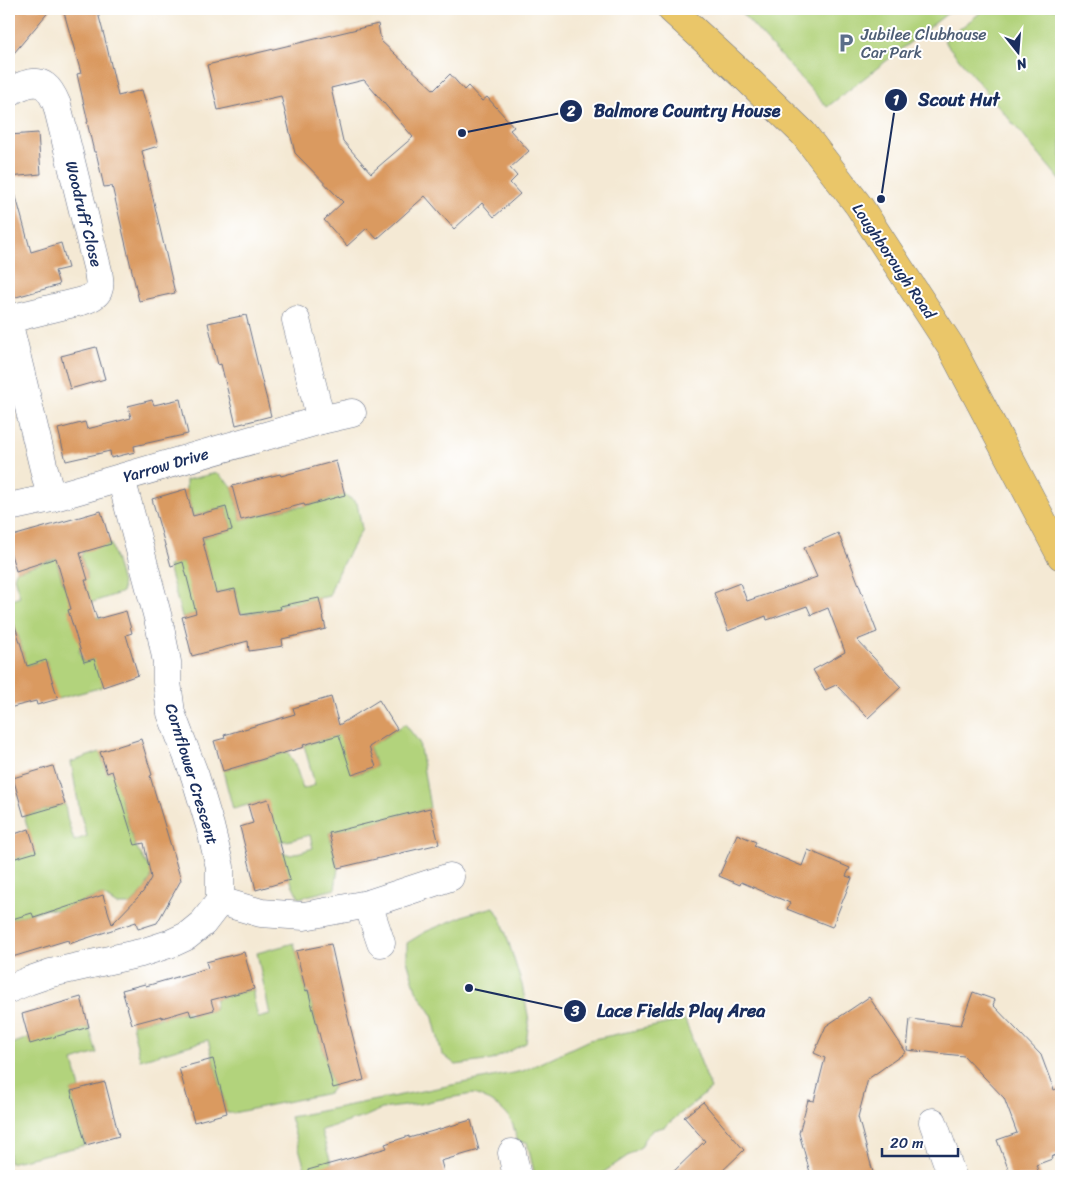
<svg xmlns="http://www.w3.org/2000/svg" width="1070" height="1185" font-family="Sriracha,sans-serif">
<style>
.green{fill:#b2d37b;stroke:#66816c}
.building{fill:#da9a61;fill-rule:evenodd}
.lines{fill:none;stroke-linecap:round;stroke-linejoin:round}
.minor-casing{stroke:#677087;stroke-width:29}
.primary-casing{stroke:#677087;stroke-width:29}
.minor{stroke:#fff;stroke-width:28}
.primary{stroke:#eac669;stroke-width:28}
.labels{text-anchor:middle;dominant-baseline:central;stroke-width:4;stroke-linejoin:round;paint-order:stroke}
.service-label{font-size:16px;fill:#4e5e75;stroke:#fff;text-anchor:start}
.street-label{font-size:16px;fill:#1b2f5e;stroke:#fff}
.leader{fill:none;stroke:#1b2f5e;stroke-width:2}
.callout-dot{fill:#1b2f5e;stroke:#fff;stroke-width:2}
.mark-label{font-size:15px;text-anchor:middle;font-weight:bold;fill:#fff}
.callout-label{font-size:18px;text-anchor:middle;font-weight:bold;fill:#1b2f5e;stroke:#fff;stroke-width:4;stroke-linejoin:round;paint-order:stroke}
</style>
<rect width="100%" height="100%" fill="#fff"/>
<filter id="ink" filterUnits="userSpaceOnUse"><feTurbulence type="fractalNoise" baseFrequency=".02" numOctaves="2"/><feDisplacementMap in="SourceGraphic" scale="10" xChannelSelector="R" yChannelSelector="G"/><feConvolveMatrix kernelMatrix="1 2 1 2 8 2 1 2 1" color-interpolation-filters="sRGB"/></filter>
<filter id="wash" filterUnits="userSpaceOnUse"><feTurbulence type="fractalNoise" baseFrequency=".0096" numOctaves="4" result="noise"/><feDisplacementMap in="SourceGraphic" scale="20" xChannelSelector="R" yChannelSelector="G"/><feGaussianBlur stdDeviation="1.12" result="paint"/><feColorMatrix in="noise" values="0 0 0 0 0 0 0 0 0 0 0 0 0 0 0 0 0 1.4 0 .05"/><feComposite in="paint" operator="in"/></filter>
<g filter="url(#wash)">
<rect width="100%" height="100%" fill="#f4e9d4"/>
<g class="green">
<polygon points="738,9 953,9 827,107"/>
<polygon points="985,9 1061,9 1061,181 944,41"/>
<polygon points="217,473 232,486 241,520 289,508 305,506 345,495 357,503 362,529 338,572 329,596 295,603 292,602 280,605 277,609 244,614 240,612 235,589 211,594 201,612 182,617 168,566 183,562 210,571 202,539 209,536 232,530 226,507 193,516 186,489 186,480"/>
<polygon points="111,544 122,583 123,591 120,593 69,610 73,624 96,617 103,618 100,643 79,650 83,662 104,656 103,687 57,699 46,660 26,666 24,656 18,635 9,637 9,601 20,597 14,577 16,571 58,558 57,563 64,586 88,579 81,556 84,551"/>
<polygon points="405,724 419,742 430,808 329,833 338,868 335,889 299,898 290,880 281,852 291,855 313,848 310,835 287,841 279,841 266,800 233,809 223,771 288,752 296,767 303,789 315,785 304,745 341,734 353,775 376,767 369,745 377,742"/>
<polygon points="100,752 107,773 124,767 120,797 135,845 150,869 151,878 143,892 130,905 117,905 102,895 58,910 46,909 9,920 9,849 12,859 35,852 24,816 65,804 67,818 74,841 87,836 80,813 71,762"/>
<polygon points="494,907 502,921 522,985 529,1020 526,1043 492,1060 456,1065 442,1054 432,1014 416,990 407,960 407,943 425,932 468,914"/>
<path d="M294,943L306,991L310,998L333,1088L329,1093L233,1113H227L208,1040L140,1060L132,1024C150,1019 167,1017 185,1012L191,1016L214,1010L216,999L254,989L253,995L258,1018L270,1015L257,953Z"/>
<path d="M685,1020L711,1089L664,1127L653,1130L644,1139L642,1146L598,1176H594L592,1174L589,1176H535L527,1142L518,1143C516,1135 514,1126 510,1119C503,1108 486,1097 473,1094L436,1100L419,1104L382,1109L364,1117L321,1130L335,1176H307L290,1117L523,1071L589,1040Z"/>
<polygon points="89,1027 97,1053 73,1061 80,1089 71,1091 86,1145 9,1163 9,1045 28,1038 30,1043"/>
</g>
<g id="blocks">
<g class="building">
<polygon points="15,9 51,9 9,59 9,17"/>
<polygon points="63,9 97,9 107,47 118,96 142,90 158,146 142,151 175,293 139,301 112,186 104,187 96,152 94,152 87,122 88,122 77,74 81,73"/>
<path d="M378,24L381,41L434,90L450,74L464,90L468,86L482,101L487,97L514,127L510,130L529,151L510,168L517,176L510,183L520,194L494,217L482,203L454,229L425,196L377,239L367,228L347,246L324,220L343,202L295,153L281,96L218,110L207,65ZM364,80L413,137L371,173L343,141L331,88Z"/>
<polygon points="38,133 41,174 9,177 9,135"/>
<polygon points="15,193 31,252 61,243 68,268 55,271 59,285 9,299 9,194"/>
<polygon points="246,315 257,361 271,416 236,425 221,364 218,365 208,323"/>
<polygon points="96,347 105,379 70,389 61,356"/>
<polygon points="180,399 188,434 134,446 135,452 111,458 110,451 66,461 58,429 85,422 87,429 131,418 128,406 152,400 154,405"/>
<polygon points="336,461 345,495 305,506 304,504 241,520 232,486 280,474 281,476"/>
<polygon points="186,489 193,516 226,507 232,530 202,538 216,593 235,589 241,615 281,609 280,606 319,598 326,629 282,639 283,646 249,651 248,641 192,656 182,617 196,613 183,562 171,566 152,499"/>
<polygon points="101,511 111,544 80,553 88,580 85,580 97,619 126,611 132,633 126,635 138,675 103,687 94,659 84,662 68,610 71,609 56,558 16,571 9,548 9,537"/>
<polygon points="838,533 851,564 877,632 857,640 901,687 868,718 836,685 825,690 813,670 845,652 828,608 811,615 807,606 767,620 766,616 728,631 714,593 740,583 747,601 817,577 804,548"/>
<polygon points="9,622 14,622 27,666 46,660 58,699 37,705 36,701 9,708"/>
<polygon points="331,697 339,725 379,700 397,729 369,747 376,767 352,775 339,735 303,745 304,747 223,771 214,741 225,738 224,735 295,714 293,708"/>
<polygon points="141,739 152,775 150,776 181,880 157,923 138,929 136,922 69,944 68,940 9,958 9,920 32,913 34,918 103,895 112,924 143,892 151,878 144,843 135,845 112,771 107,773 100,752"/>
<polygon points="53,766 65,804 24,816 13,778"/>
<polygon points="268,799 290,880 256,890 240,827 253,823 248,805"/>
<polygon points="430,808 439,844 338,868 329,833"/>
<polygon points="29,829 36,852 9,860 9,836"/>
<polygon points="737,834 756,842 754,846 802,866 808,850 850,868 846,876 852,878 832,927 787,909 790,903 741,882 740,885 719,876"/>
<polygon points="331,944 344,1002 364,1080 333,1088 308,990 306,991 296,951"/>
<polygon points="244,952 254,989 211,1000 214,1010 191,1016 189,1010 162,1018 162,1016 132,1024 122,990 145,984 146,986 208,968 206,962"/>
<polygon points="973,992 995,1000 993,1005 1041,1055 1054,1090 1061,1087 1061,1153 1051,1157 1052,1159 1036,1165 1040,1176 1011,1176 997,1140 1017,1133 1004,1098 964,1056 907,1050 910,1019 961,1025"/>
<polygon points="81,997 89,1027 30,1044 22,1014"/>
<polygon points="869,997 906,1052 868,1079 858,1117 874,1176 811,1176 799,1133 808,1100 814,1101 825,1058 814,1053 826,1026"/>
<polygon points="213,1059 227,1113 194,1122 179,1068"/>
<polygon points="105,1082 119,1136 86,1145 71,1091"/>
<polygon points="703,1102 744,1150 717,1176 669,1176 705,1141 684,1117"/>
<polygon points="471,1120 479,1150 441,1161 445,1176 308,1176 308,1170 387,1148 385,1144 409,1136 409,1138"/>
</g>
</g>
</g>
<g filter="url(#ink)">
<use href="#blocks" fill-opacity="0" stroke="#677087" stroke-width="1"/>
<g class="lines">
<defs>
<g id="minor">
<path d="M9,93C13,89 18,87 24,85C43,78 50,88 57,105L98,271C101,289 101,295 82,301L9,319"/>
<polyline points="296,320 321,420"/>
<polyline points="9,325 51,498"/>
<polyline points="9,507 51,498 321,420 352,413"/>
<polyline points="220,901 261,913 304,916 368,904 450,877"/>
<polyline points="368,904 381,943"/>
<polyline points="9,989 28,981 51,973 141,953 172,943 187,936 203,923 220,901 220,867 210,826 195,776 171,713 167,682 167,662 158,618 121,478"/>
<polyline points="933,1122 952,1176"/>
<polyline points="512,1153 517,1176"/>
</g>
<polyline id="primary" points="671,9 744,76 803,133 859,206 951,347 1061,556"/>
</defs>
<use href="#minor" class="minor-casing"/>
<use href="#primary" class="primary-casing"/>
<use href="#minor" class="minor"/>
<use href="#primary" class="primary"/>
</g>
</g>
<defs>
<symbol id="parking-bare" viewBox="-9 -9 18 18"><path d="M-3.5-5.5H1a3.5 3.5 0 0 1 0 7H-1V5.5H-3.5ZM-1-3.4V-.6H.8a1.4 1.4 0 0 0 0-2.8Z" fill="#5c6f8a" stroke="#fff" stroke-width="2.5" paint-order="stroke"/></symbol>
</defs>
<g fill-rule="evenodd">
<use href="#parking-bare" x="832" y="29" width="28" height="28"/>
</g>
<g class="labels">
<g class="service-label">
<text x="861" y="34">Jubilee Clubhouse<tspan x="861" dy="18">Car Park</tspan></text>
</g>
<g class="street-label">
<text transform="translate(84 214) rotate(76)">Woodruff Close</text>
<text transform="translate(894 261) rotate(56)">Loughborough Road</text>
<text transform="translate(166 465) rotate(-16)">Yarrow Drive</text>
<text transform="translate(192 774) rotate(73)">Cornflower Crescent</text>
</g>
</g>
<path class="leader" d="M881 199L896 100M462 133L571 111M469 988L575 1011"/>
<g class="callout-dot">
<circle cx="881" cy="199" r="5"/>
<circle cx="462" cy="133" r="5"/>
<circle cx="469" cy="988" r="5"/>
<circle cx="896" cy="100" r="12"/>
<circle cx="571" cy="111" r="12"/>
<circle cx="575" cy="1011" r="12"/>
</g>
<g class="mark-label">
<text x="896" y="105">1</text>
<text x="571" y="116">2</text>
<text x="575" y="1016">3</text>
</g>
<g class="callout-label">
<text x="959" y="106">Scout Hut</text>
<text x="687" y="117">Balmore Country House</text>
<text x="681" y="1017">Lace Fields Play Area</text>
</g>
<rect width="1070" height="1185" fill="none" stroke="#fff" stroke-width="30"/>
<g transform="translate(1018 52) rotate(163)" stroke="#ffffff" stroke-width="4" paint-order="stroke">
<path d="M0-4L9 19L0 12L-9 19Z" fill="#1b2f5e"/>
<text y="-8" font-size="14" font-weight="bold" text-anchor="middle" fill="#1b2f5e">N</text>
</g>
<path d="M882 1148v8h76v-8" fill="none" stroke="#1b2f5e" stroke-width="2.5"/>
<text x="890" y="1148" font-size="15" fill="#1b2f5e" stroke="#ffffff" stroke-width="4" paint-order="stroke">20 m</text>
</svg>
